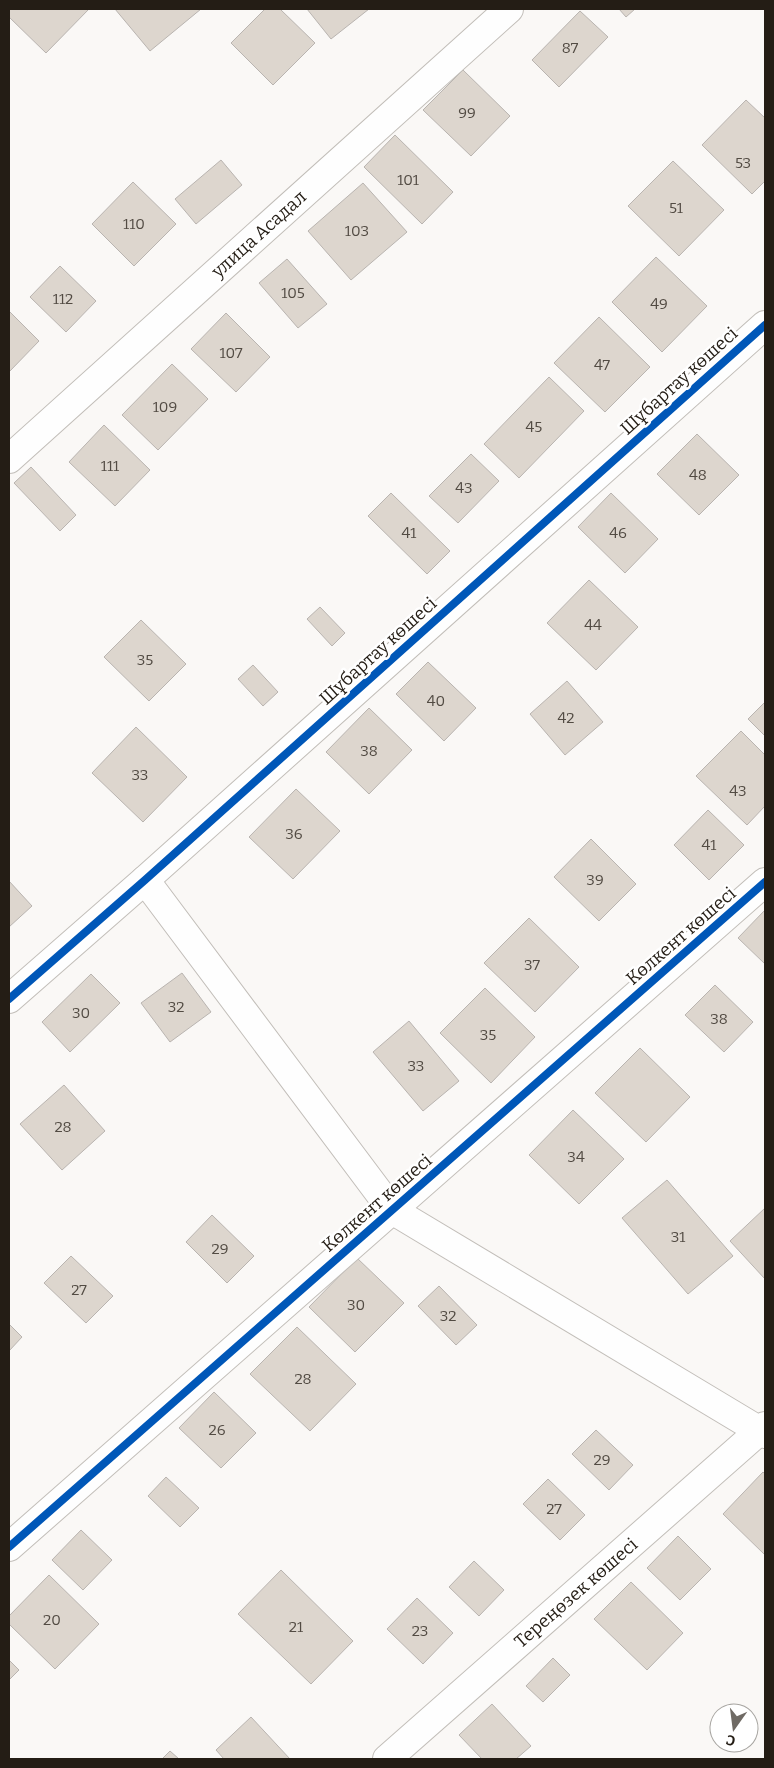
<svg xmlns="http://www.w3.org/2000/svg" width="774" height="1768" font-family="Bitter,serif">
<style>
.building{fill:#ddd6ce;stroke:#b9b4b0}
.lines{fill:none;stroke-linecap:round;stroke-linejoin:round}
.minor-casing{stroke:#c2beb9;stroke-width:30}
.minor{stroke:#fefefe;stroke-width:28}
.cycleway-casing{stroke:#fff;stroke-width:11}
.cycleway{stroke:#0057b8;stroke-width:8}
.labels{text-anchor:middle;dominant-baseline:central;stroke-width:5;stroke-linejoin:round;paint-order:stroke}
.number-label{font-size:15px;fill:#524b43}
.street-label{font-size:18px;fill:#241d15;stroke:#fff}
</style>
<rect width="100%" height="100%" fill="#faf8f6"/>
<g class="building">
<polygon points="9,9 89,9 46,53 9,17"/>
<polygon points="115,9 201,9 150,51"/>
<polygon points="265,9 280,9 315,43 273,85 231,43"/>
<polygon points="307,9 369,9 331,39"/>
<polygon points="619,9 635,9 626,17"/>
<polygon points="580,11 608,37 559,87 532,60"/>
<polygon points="463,70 510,116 471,156 423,110"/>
<polygon points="746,100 765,118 765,181 752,194 702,145"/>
<polygon points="395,135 453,192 422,224 364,167"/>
<polygon points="221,160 242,185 196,224 175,199"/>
<polygon points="673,161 724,210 679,256 628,206"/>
<polygon points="133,182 176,224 134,266 92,224"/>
<polygon points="363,183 407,232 351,280 308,231"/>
<polygon points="656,257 707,306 662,352 612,302"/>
<polygon points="287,259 327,304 298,328 259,283"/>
<polygon points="60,266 96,301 66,332 30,297"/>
<polygon points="9,311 39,341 9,372"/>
<polygon points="226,313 270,357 236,392 191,349"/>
<polygon points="599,317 650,367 605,412 554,363"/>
<polygon points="172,364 208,399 158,450 122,415"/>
<polygon points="549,377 584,411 519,478 484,444"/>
<polygon points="104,425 150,470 115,506 69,462"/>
<polygon points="697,434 739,475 699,515 657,474"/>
<polygon points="471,454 499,481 458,523 429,496"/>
<polygon points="31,467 76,515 60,531 14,483"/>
<polygon points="391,493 450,551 427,574 368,516"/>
<polygon points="611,493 658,539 625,573 578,527"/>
<polygon points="589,580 638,627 596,670 547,623"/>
<polygon points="320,607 345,633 332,646 307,619"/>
<polygon points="141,620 186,664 149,701 104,657"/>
<polygon points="428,662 476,708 444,741 396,694"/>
<polygon points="253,665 278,692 263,706 238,679"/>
<polygon points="567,681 603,722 565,755 530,714"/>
<polygon points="765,702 765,736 748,719"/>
<polygon points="369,708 412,750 369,794 326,752"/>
<polygon points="136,727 187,777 143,822 92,773"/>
<polygon points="741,731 765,755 765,806 747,825 696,776"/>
<polygon points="296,789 340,831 293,879 249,837"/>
<polygon points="708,810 744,845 709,880 674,845"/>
<polygon points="591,839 636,884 599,921 554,877"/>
<polygon points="9,881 32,906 9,927"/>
<polygon points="765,910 765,964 738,938"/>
<polygon points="529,918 579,967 535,1012 484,963"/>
<polygon points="182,973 211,1012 170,1042 141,1003"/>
<polygon points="91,974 120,1003 70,1052 42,1022"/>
<polygon points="715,985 753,1022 724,1052 685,1015"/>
<polygon points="485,988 535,1037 491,1083 440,1033"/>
<polygon points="409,1021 459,1081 423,1111 373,1052"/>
<polygon points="640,1048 690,1097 646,1142 595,1093"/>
<polygon points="64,1085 105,1131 62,1170 20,1124"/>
<polygon points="573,1110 624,1159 579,1204 529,1155"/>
<polygon points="667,1180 733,1256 688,1294 622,1218"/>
<polygon points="765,1208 765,1279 730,1241"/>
<polygon points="212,1215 254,1256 227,1283 186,1242"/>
<polygon points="71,1256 113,1296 86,1323 44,1283"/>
<polygon points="357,1258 404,1303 355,1352 309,1307"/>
<polygon points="439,1286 477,1325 456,1345 418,1306"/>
<polygon points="9,1324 22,1337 9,1351"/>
<polygon points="297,1327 356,1384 310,1431 250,1374"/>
<polygon points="214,1392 256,1433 221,1468 179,1428"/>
<polygon points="596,1430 633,1465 609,1490 572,1454"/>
<polygon points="763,1472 765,1474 765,1555 723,1514"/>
<polygon points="166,1477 199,1508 180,1527 148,1496"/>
<polygon points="548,1479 585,1515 560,1540 523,1504"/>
<polygon points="81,1530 112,1560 83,1590 52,1560"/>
<polygon points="678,1536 711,1569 680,1600 647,1568"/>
<polygon points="474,1561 504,1590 479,1616 449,1587"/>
<polygon points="281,1570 353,1641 311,1684 238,1614"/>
<polygon points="49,1575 99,1624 55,1669 9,1624 9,1616"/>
<polygon points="631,1582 683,1633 647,1670 594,1619"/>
<polygon points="417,1598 453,1633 423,1664 387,1629"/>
<polygon points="553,1658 570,1675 543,1702 526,1686"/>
<polygon points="9,1660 19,1670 9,1680"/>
<polygon points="492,1704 531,1746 516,1759 482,1759 459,1735"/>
<polygon points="251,1717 290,1759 224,1759 216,1750"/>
<polygon points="170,1751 179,1759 162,1759"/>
</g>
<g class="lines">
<defs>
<g id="minor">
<polyline points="9,459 509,9"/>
<polyline points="145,880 392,1210 765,1434"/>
<polyline points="9,999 145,880 765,325"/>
<polyline points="9,1547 765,882"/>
<polyline points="387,1759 765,1426"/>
</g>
</defs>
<use href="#minor" class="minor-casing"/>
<use href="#minor" class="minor"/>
<defs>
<g id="cycleway">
<polyline points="9,999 145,880 765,325"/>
<polyline points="9,1547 765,882"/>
</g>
</defs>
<use href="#cycleway" class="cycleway-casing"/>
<use href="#cycleway" class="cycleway"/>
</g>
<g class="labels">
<g class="number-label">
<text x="570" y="48">87</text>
<text x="467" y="113">99</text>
<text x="743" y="163">53</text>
<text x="408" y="180">101</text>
<text x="676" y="208">51</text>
<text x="134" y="224">110</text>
<text x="357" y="231">103</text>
<text x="293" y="293">105</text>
<text x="63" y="299">112</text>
<text x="659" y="304">49</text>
<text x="231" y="353">107</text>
<text x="602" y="365">47</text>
<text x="165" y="407">109</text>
<text x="534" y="427">45</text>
<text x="110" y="466">111</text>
<text x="698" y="475">48</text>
<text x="464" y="488">43</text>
<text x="409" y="533">41</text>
<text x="618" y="533">46</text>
<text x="593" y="625">44</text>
<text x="145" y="660">35</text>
<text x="436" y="701">40</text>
<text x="566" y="718">42</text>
<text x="369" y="751">38</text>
<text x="140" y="775">33</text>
<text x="738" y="791">43</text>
<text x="294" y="834">36</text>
<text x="709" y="845">41</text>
<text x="595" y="880">39</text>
<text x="532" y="965">37</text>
<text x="176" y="1007">32</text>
<text x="81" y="1013">30</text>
<text x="719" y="1019">38</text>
<text x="488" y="1035">35</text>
<text x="416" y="1066">33</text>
<text x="63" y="1127">28</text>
<text x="576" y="1157">34</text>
<text x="678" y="1237">31</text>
<text x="220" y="1249">29</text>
<text x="79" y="1290">27</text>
<text x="356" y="1305">30</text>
<text x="448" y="1316">32</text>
<text x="303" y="1379">28</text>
<text x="217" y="1430">26</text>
<text x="602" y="1460">29</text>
<text x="554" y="1509">27</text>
<text x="52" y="1620">20</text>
<text x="296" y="1627">21</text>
<text x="420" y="1631">23</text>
</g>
<g class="street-label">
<text transform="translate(259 234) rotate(-42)">улица Асадал</text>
<text transform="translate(679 381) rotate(-42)">Шұбартау көшесі</text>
<text transform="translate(378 651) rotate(-42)">Шұбартау көшесі</text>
<text transform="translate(681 936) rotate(-41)">Көлкент көшесі</text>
<text transform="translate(377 1203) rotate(-41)">Көлкент көшесі</text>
<text transform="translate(576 1593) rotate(-41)">Тереңөзек көшесі</text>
</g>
</g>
<rect width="774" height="1768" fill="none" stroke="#241d15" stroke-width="20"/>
<g transform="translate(734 1728) rotate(194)"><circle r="24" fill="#ffffff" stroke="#a7a5a1"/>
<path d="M0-4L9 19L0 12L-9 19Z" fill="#6f6a64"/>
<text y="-8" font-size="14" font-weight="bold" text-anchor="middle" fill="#241d15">С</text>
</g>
</svg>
